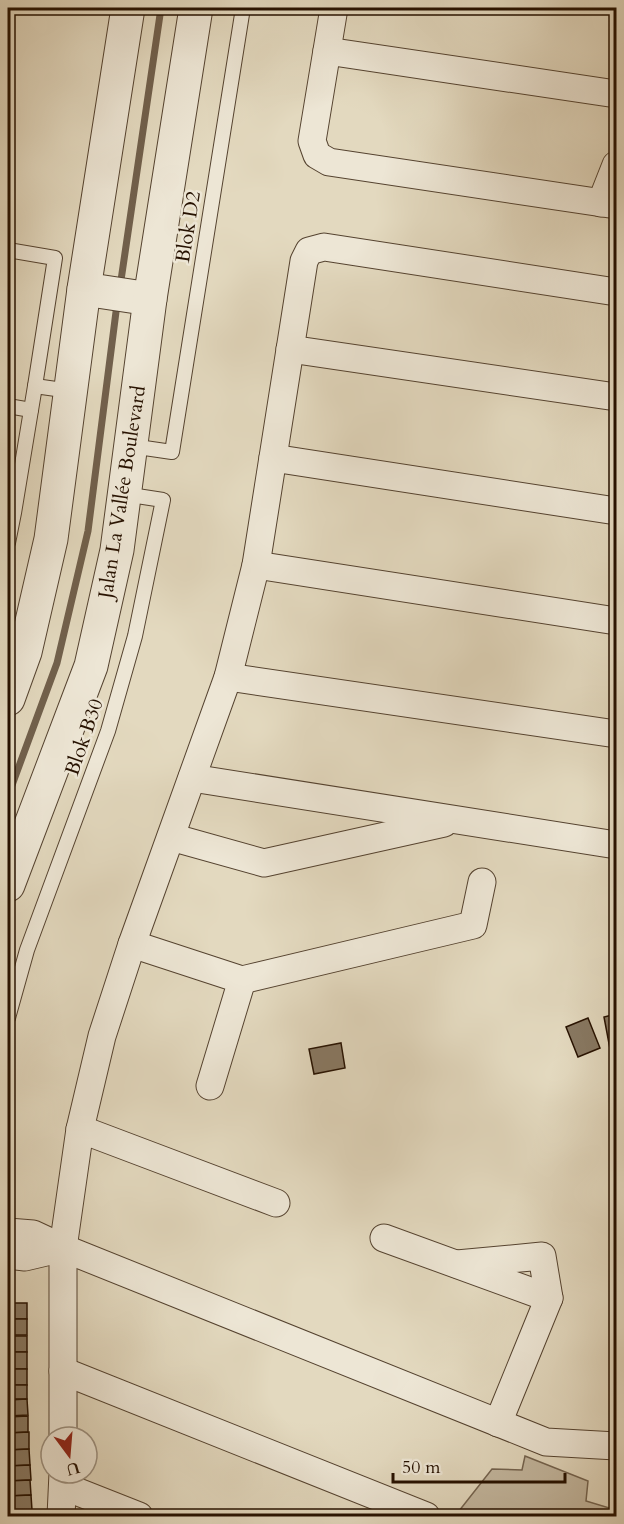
<svg xmlns="http://www.w3.org/2000/svg" width="624" height="1524" font-family="Cardo,serif">
<style>
.green{fill:#c3b79f;stroke:#746450;stroke-width:1.5}
.lines{fill:none;stroke-linecap:round;stroke-linejoin:round}
.stream{stroke:#71604c;stroke-width:7}
.building{fill:#887963;stroke:#261100;stroke-width:1.5}
.service-casing{stroke:#554330;stroke-width:16}
.minor-casing{stroke:#554330;stroke-width:29}
.tertiary-casing{stroke:#554330;stroke-width:35}
.service{stroke:#ede6d5;stroke-width:14}
.minor{stroke:#ede6d5;stroke-width:27}
.tertiary{stroke:#ede6d5;stroke-width:33}
.labels{text-anchor:middle;dominant-baseline:central;stroke-width:5;stroke-linejoin:round;paint-order:stroke}
.street-label{font-size:20px;fill:#261100;stroke:#ede6d5}
</style>
<rect width="100%" height="100%" fill="#e3d9bf"/>
<filter id="stains"><feTurbulence type="fractalNoise" baseFrequency=".00333" numOctaves="4"/><feColorMatrix values="0 0 0 0 .2 0 0 0 0 .09 0 0 0 0 .02 0 0 0 .5 -.17"/></filter>
<radialGradient id="worn" r=".72"><stop offset=".6" stop-color="#630" stop-opacity="0"/><stop offset="1" stop-color="#630" stop-opacity=".3"/></radialGradient>
<polygon class="green" points="525,1456 588,1481 586,1501 616,1510 616,1516 455,1516 492,1469 522,1470"/>
<g class="lines">
<g class="stream">
<polyline points="120,287 161,8"/>
<polyline points="8,796 57,663 88,531 117,304"/>
</g>
</g>
<g class="building">
<polygon points="616,1014 616,1048 610,1049 604,1017"/>
<polygon points="588,1018 600,1048 578,1057 566,1027"/>
<polygon points="341,1043 345,1068 314,1074 309,1049"/>
<rect x="8" y="1303" width="19" height="16"/>
<rect x="8" y="1319" width="19" height="16"/>
<rect x="8" y="1336" width="19" height="16"/>
<rect x="8" y="1352" width="19" height="17"/>
<rect x="8" y="1369" width="19" height="16"/>
<rect x="8" y="1385" width="19" height="14"/>
<polygon points="27,1399 28,1415 8,1416 8,1400"/>
<polygon points="28,1416 28,1432 8,1433 8,1417"/>
<polygon points="29,1432 29,1449 8,1450 8,1433"/>
<polygon points="29,1449 30,1465 8,1466 8,1450"/>
<polygon points="30,1465 31,1480 8,1481 8,1466"/>
<polygon points="30,1480 31,1495 8,1496 8,1481"/>
<polygon points="31,1495 32,1510 8,1511 8,1496"/>
<polygon points="32,1510 32,1516 8,1516 8,1511"/>
</g>
<g class="lines">
<defs>
<g id="service">
<polyline points="8,250 55,258 35,386"/>
<polyline points="8,406 31,410"/>
<polyline points="131,446 172,452 243,8"/>
<polyline points="8,543 14,513 35,386 70,391"/>
<polyline points="8,1018 27,950 108,731 135,636 163,500 124,494"/>
</g>
<g id="minor">
<polyline points="334,8 312,141 317,155 329,162 616,205"/>
<polyline points="327,51 616,94"/>
<polyline points="601,203 616,165"/>
<polyline points="290,349 616,397"/>
<polyline points="273,458 616,511"/>
<polyline points="256,565 616,621"/>
<polyline points="228,677 616,734"/>
<polyline points="192,778 616,845"/>
<polyline points="171,837 264,863 444,823"/>
<polyline points="132,944 242,980 473,925 482,882"/>
<polyline points="210,1086 242,980"/>
<polyline points="80,1129 276,1203"/>
<polyline points="8,1232 33,1234 63,1248 546,1442 616,1446"/>
<polyline points="384,1238 549,1298"/>
<polyline points="8,1255 25,1257 63,1248"/>
<polyline points="457,1264 542,1256 549,1298 498,1423"/>
<polyline points="63,1371 426,1516"/>
<polyline points="63,1437 63,1248 80,1129 102,1036 132,944 228,677 256,565 304,261 309,251 324,247 616,292"/>
<polyline points="63,1486 139,1516"/>
<polyline points="61,1516 63,1473"/>
</g>
<g id="tertiary">
<polyline points="84,289 150,299"/>
<polyline points="8,699 25,652 51,539 84,289 128,8"/>
<polyline points="8,885 91,666 117,550 150,299 196,8"/>
</g>
</defs>
<use href="#service" class="service-casing"/>
<use href="#minor" class="minor-casing"/>
<use href="#tertiary" class="tertiary-casing"/>
<use href="#service" class="service"/>
<use href="#minor" class="minor"/>
<use href="#tertiary" class="tertiary"/>
</g>
<g class="labels">
<g class="street-label">
<text transform="translate(188 227) rotate(-81)">Blok D2</text>
<text transform="translate(122 492) rotate(-81)">Jalan La Vallée Boulevard</text>
<text transform="translate(84 737) rotate(-71)">Blok B30</text>
</g>
</g>
<rect width="624" height="1524" fill="none" stroke="#e3d9bf" stroke-width="30"/>
<rect x="9" y="9" width="606" height="1506" fill="none" stroke="#261100" stroke-width="3"/>
<rect x="15" y="15" width="594" height="1494" fill="none" stroke="#261100" stroke-width="1.5"/>
<g transform="translate(69 1455) rotate(164)"><circle r="28" fill="#ede6d5" stroke="#9d9180" stroke-width="1.5"/>
<path d="M0-4.5L10 22L0 15L-10 22Z" fill="#8f2418"/>
<text y="-9" font-size="16" font-weight="bold" text-anchor="middle" fill="#261100">U</text>
</g>
<path d="M393 1473v9h172v-9" fill="none" stroke="#261100" stroke-width="3"/>
<text x="402" y="1473" font-size="18" fill="#261100" stroke="#ede6d5" stroke-width="4.5" paint-order="stroke">50 m</text>
<rect width="100%" height="100%" filter="url(#stains)"/>
<rect width="100%" height="100%" fill="url(#worn)"/>
</svg>
